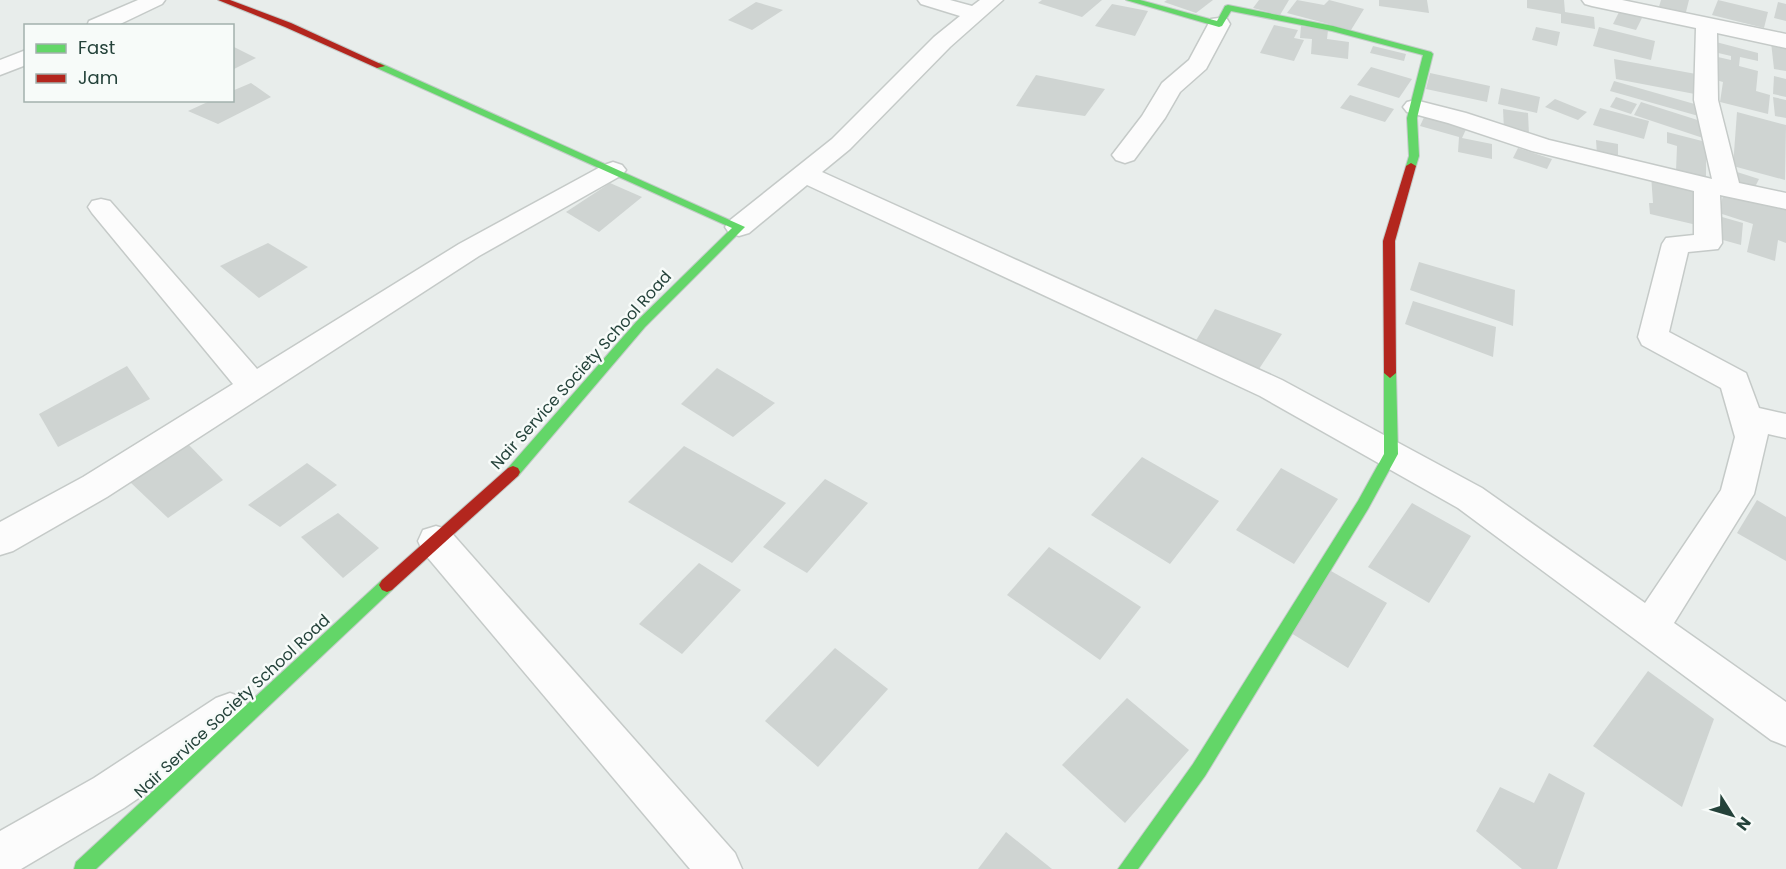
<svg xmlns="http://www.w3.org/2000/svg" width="1786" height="869" font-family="Poppins,sans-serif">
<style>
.building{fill:#cfd4d2}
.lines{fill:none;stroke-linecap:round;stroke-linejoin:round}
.street-casing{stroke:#c5cac8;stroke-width:3}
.fast-casing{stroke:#c3cbc8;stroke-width:2}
.jam-casing{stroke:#c3cbc8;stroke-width:2}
.street{fill:#fcfcfc;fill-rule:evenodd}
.fast{fill:#63d668;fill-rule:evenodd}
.jam{fill:#b3261e;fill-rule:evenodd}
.labels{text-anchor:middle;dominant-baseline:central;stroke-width:5;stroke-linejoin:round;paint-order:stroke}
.street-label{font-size:16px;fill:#24423a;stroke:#f7fbf9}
</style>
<rect width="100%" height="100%" fill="#e8edeb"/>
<g class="building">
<polygon points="1042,0 1102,0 1082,17 1038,3"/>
<polygon points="1167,0 1213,0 1196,13 1164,2"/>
<polygon points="1259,0 1289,0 1280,15 1253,8"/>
<polygon points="1297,0 1324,5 1329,0 1364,9 1351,30 1287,13"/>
<polygon points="1379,0 1427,0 1429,13 1379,6"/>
<polygon points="1527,0 1564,0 1565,12 1594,17 1595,29 1561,23 1561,14 1527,8"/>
<polygon points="1661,0 1689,0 1685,16 1658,10"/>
<polygon points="1718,0 1768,12 1764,28 1712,15"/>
<polygon points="756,2 783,10 752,30 728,20"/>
<polygon points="1778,2 1786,4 1786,21 1774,18"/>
<polygon points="1112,4 1148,11 1135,36 1095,26"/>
<polygon points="1620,10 1643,16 1636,30 1613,24"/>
<polygon points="1274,25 1298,30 1294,38 1304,40 1294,61 1260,53"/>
<polygon points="1301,26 1328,30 1327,39 1349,42 1348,59 1311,54 1312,39 1300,38"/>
<polygon points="1536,27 1560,32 1557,46 1532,40"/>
<polygon points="1599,27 1655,41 1651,60 1593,46"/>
<polygon points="1716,42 1758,53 1758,61 1740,57 1739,66 1758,71 1756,91 1770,95 1768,114 1720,102 1723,82 1716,80 1719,63 1708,60 1709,55 1731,60 1731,56 1714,52"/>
<polygon points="1771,42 1786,45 1786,71 1774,69"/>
<polygon points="232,46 256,58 232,70"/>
<polygon points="1373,46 1406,54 1404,61 1370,53"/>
<polygon points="1614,59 1696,74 1700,95 1616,79"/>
<polygon points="1371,67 1412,79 1399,98 1357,85"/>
<polygon points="1430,73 1490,86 1487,102 1426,89"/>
<polygon points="1036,75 1105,89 1085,116 1016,106"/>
<polygon points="1774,76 1786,79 1786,97 1773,94"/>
<polygon points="1614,81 1705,107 1702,117 1610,91"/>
<polygon points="251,83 271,97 218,124 188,111 212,100 232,100 232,91"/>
<polygon points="1501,88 1540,97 1537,113 1498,104"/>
<polygon points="1350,95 1394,109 1385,122 1340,108"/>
<polygon points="1616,97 1637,104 1631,114 1610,107"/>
<polygon points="1773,97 1786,100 1786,118 1775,116"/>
<polygon points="1555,99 1587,112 1578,120 1545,107"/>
<polygon points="1641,102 1710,124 1703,138 1634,115"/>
<polygon points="1600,108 1649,121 1644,139 1593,125"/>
<polygon points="1503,109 1528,113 1529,135 1504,130"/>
<polygon points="1737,112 1786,125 1785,180 1733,166"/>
<polygon points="1426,113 1468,125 1462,138 1492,144 1492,159 1458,152 1459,137 1420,126"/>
<polygon points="1667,132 1706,142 1706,178 1676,171 1677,146 1667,143"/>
<polygon points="1596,140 1618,144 1618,159 1597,154"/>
<polygon points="1518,148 1552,159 1547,169 1513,158"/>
<polygon points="1737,172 1759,179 1753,191 1731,184"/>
<polygon points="1651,175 1696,185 1701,226 1650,214 1649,203 1653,203"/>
<polygon points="610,183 642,197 599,232 566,212"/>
<polygon points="1724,191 1786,209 1786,243 1778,240 1775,261 1747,252 1753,224 1719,213"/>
<polygon points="1715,215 1743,223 1741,245 1712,237"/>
<polygon points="268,243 308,267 259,298 220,266"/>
<polygon points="1419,262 1515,290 1513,326 1410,290"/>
<polygon points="1413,301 1496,327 1493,357 1405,324"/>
<polygon points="1215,309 1282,334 1257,372 1195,342"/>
<polygon points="127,366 150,399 58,447 39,414"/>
<polygon points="717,368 775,403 733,437 681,404"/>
<polygon points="187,443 223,480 168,518 130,482"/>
<polygon points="684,446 786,503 732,563 628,502"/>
<polygon points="1142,457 1219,501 1170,564 1091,515"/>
<polygon points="307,463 337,485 280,527 248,505"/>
<polygon points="1281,468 1338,499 1294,564 1236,530"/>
<polygon points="825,479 868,503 807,573 763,547"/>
<polygon points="1757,500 1786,517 1786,561 1737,533"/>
<polygon points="1412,503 1471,536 1429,603 1368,567"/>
<polygon points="338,513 379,548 343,578 301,537"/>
<polygon points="1049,547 1141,607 1100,660 1007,595"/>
<polygon points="699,563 741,590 682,654 639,624"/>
<polygon points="1331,571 1387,603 1348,668 1291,633"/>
<polygon points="835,648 888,689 818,767 765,721"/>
<polygon points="1648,671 1714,719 1682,807 1593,746"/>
<polygon points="1127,698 1189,750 1125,823 1062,765"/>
<polygon points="1549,773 1585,793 1557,869 1522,869 1476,831 1500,787 1534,803"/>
<polygon points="1006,832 1052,869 978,869"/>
</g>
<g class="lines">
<defs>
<g id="street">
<polygon points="138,0 165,0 162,4 116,26 87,26 89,21"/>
<polygon points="918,0 950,0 972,6 980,0 1003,0 950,47 850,149 822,172 1282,380 1482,488 1645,603 1721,490 1735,437 1721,388 1642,345 1638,337 1662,244 1666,238 1694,235 1694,191 1532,151 1448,123 1407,112 1403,107 1407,102 1415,100 1466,113 1549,140 1712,179 1694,100 1696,28 1592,6 1585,4 1582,0 1622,0 1786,34 1786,48 1717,33 1718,100 1739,183 1786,193 1786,209 1720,195 1722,243 1718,249 1688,252 1669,332 1746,373 1759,408 1786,414 1786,438 1768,434 1754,494 1674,623 1786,702 1786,746 1771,740 1458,508 1260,396 807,185 749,233 739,236 729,233 725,227 729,221 832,139 934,37 960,16 921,4"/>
<polygon points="1219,18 1227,19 1230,24 1206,69 1180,92 1165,118 1134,160 1125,163 1116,160 1112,155 1142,116 1162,83 1189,60 1211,19"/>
<polygon points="26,50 26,65 0,75 0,60"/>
<polygon points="613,162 622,165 626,170 622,175 479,256 107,497 13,551 0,555 0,522 83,477 233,384 92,213 88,207 92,201 101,199 110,201 257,369 459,244 604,165"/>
<polygon points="436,526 449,530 735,853 742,869 690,869 423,552 418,541 423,530"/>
<polygon points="230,693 244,698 250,712 244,726 124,808 21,869 0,869 0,831 94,778 216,698"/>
</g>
<g id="fast">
<polygon points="1126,0 1140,0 1217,21 1225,6 1228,5 1333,26 1431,52 1433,54 1417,118 1419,156 1416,166 1411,169 1406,166 1409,156 1407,118 1423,55 1332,31 1231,11 1222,26 1219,27"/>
<polygon points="380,63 745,227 645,327 518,476 508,476 506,472 508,468 637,321 732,228 377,68 377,64"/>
<polygon points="1390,368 1396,373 1398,454 1368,509 1205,776 1138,869 1118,869 1193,764 1358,501 1384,454 1384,373"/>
<polygon points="387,578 392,580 395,585 392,590 96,869 74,869 76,862 382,580"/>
</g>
<g id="jam">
<polygon points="218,0 230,0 291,23 385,66 377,68 285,27"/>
<polygon points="1411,163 1416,166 1395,241 1396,373 1390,378 1384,373 1383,241 1406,166"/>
<polygon points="513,466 518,468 520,472 518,476 392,590 387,592 382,590 379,585 382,580 508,468"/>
</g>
</defs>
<use href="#street" class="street-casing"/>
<use href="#fast" class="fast-casing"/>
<use href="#jam" class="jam-casing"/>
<use href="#street" class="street"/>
<use href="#fast" class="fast"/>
<use href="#jam" class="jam"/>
</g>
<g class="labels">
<g class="street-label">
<text transform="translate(581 370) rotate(-48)">Nair Service Society School Road</text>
<text transform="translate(232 706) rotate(-43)">Nair Service Society School Road</text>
</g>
</g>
<rect x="24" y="24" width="210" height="78" fill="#f7fbf9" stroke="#a3b1ad" stroke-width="1.5"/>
<rect x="36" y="44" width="30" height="9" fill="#63d668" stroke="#a3b1ad" stroke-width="1.5"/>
<text x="78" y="54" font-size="18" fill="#24423a">Fast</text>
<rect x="36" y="74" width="30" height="9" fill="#b3261e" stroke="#a3b1ad" stroke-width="1.5"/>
<text x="78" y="84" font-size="18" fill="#24423a">Jam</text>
<g transform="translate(1732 815) rotate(127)" stroke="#f7fbf9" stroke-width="4.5" paint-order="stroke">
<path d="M0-4.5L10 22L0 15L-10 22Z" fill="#24423a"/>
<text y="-9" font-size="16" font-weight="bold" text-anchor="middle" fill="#24423a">N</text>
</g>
</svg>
